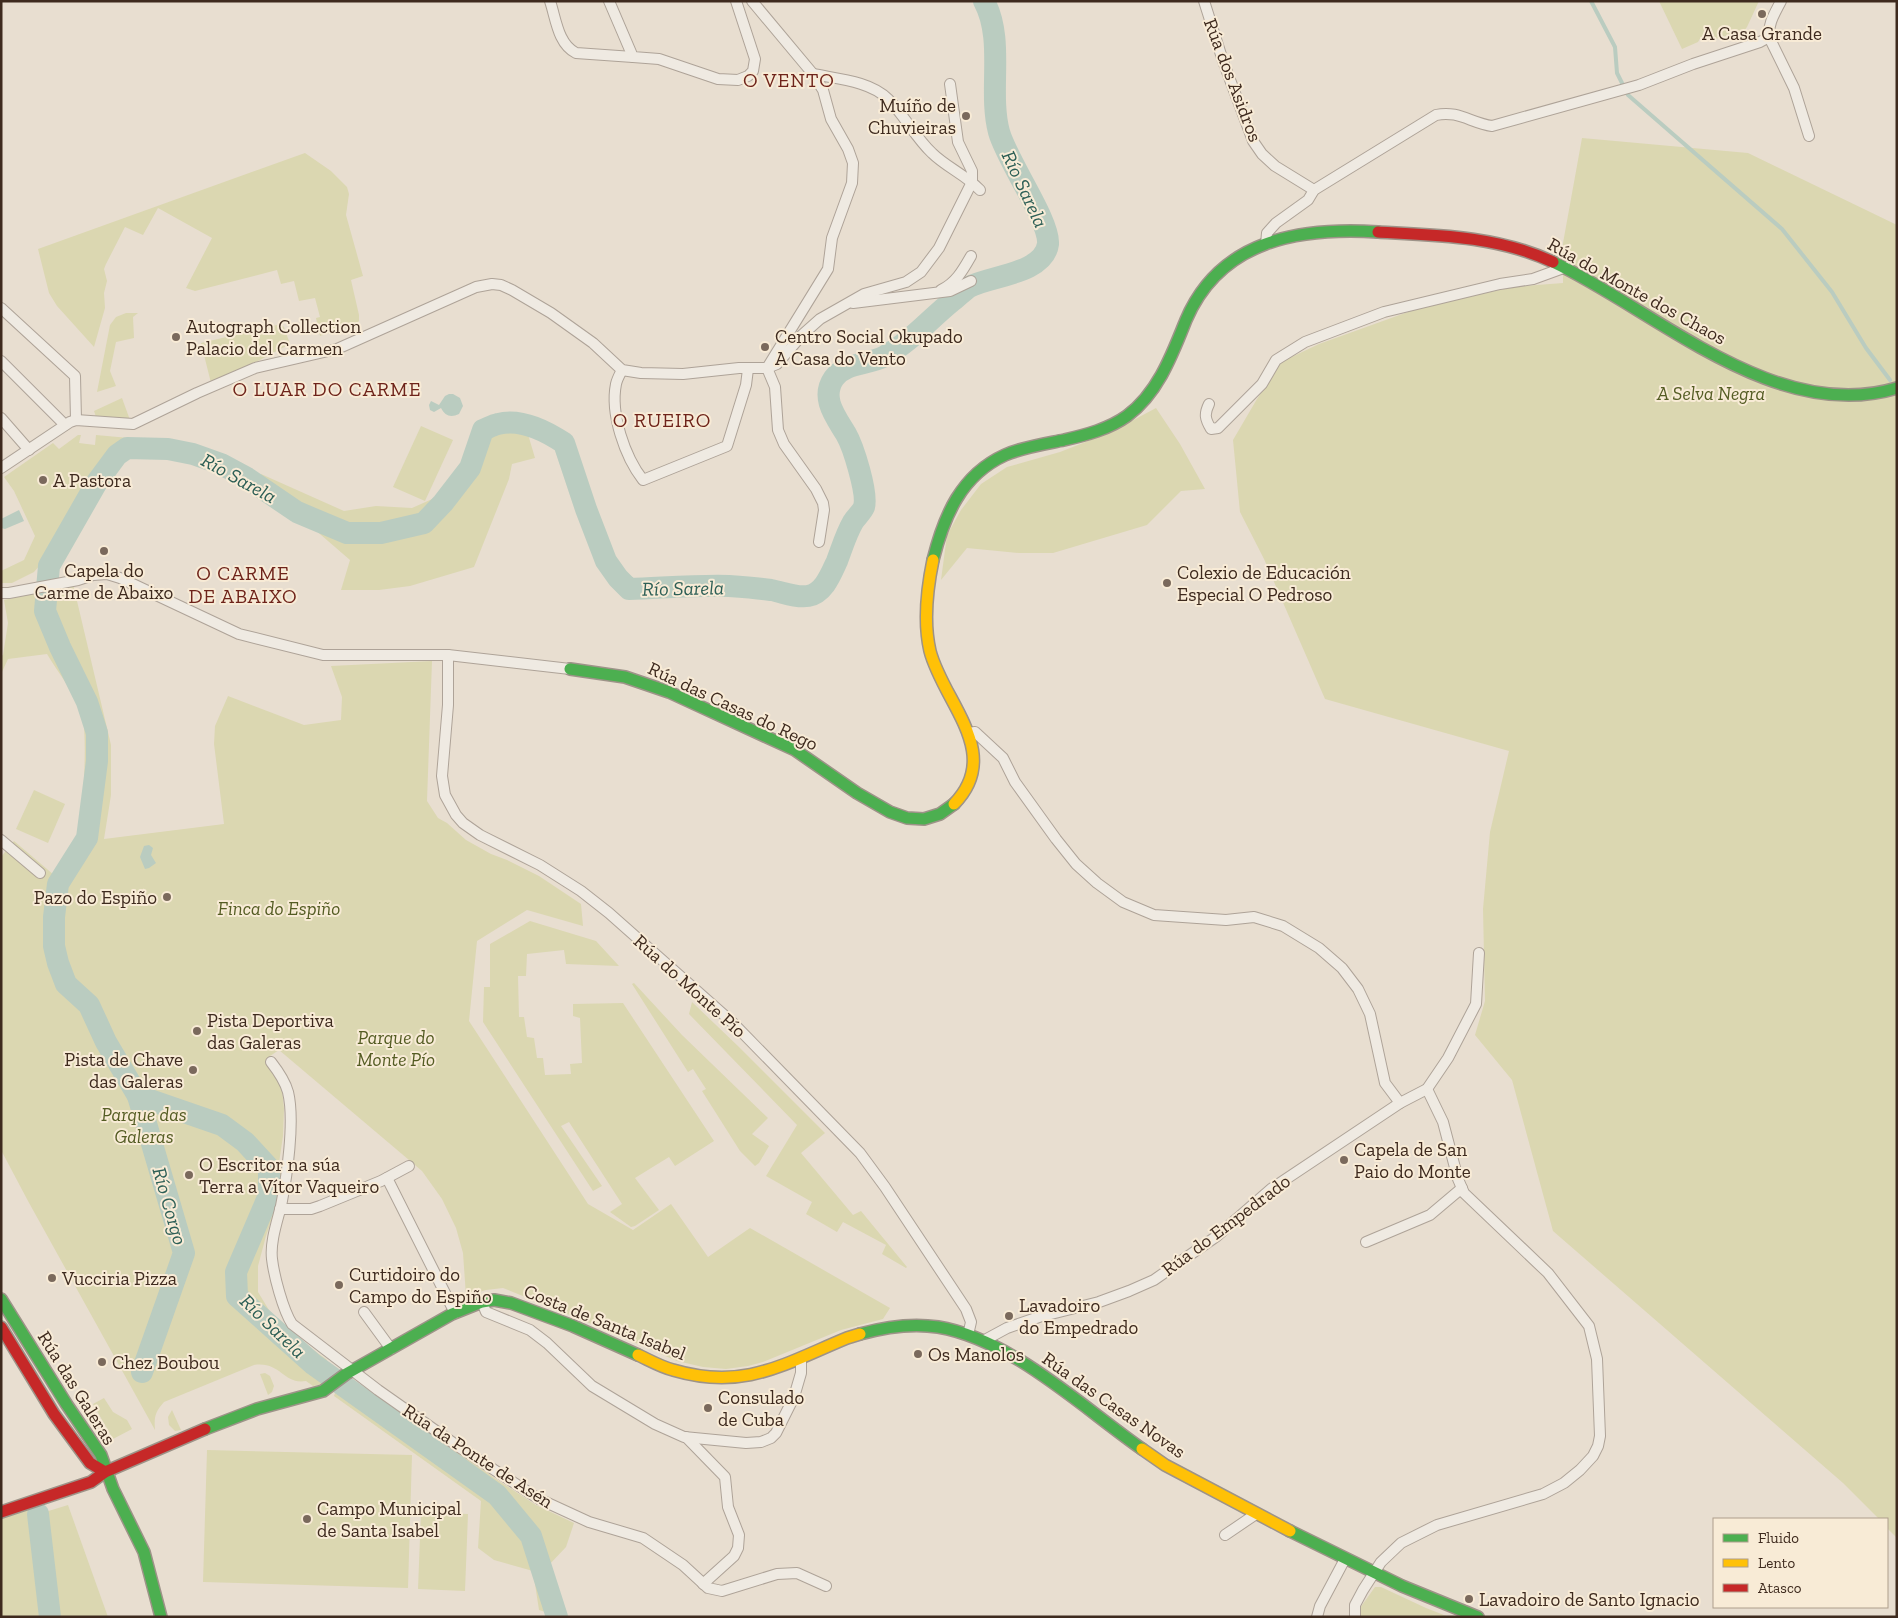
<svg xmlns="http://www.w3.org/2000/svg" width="1898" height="1618" font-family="'Zilla Slab',serif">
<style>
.green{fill:#dbd7b1}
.water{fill:#baccc0}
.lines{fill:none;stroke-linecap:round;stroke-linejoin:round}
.stream{stroke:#baccc0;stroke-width:4}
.river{stroke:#baccc0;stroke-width:22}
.street-casing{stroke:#aea398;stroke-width:12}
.fast-casing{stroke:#9d9388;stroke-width:14}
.slow-casing{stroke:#9d9388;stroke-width:14}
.jam-casing{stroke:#9d9388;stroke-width:14}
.street{stroke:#efeae2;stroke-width:10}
.fast{stroke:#4caf50;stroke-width:11}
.slow{stroke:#ffc107;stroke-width:11}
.jam{stroke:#c62828;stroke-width:11}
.poi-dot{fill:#7a695c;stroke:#f8ebd6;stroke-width:2}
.labels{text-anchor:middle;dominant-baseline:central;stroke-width:4;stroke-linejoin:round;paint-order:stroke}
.poi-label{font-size:19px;fill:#3e2a1e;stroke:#f8ebd6;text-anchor:start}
.street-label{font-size:19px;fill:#3e2a1e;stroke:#f8ebd6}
.park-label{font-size:19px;font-style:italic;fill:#545c23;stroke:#f8ebd6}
.neighbourhood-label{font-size:20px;letter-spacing:1px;fill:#6e231a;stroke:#f8ebd6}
.water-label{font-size:20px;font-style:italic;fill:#2d5f56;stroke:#f8ebd6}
</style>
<rect width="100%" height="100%" fill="#e8ded0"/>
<g class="green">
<polygon points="1659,1 1759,1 1747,27 1744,31 1715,39 1713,34 1701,37 1698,42 1682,49"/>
<polygon points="1582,138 1748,153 1897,225 1897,1538 1887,1528 1887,1519 1879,1519 1843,1483 1553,1231 1512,1080 1475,1035 1485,1001 1483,909 1490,832 1509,751 1325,699 1264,559 1240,512 1233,440 1257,399 1281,362 1319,344 1419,308 1513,287 1563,283 1563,243"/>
<polygon points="305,153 331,171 347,187 349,194 346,215 363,276 351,280 359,315 359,321 356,324 320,336 316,318 320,317 315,298 299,301 294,281 281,284 277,270 195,291 186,288 212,238 158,208 143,235 125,227 106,264 104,269 107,281 104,293 105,308 94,347 57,306 49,293 38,249"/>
<polygon points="126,313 138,313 133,317 134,338 116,342 110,371 116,386 97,392 110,325 116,317"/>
<polygon points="281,324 284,327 290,344 231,375 211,383 201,343"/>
<polygon points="122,398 130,420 96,417 94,411"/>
<polygon points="1156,408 1180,444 1205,489 1181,491 1147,525 1053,553 1019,553 967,548 941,580 947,535 961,510 981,484 1007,467 1060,452 1111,432"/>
<polygon points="522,414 535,458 512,464 509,479 474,567 410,586 379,590 341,590 350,560 262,484 261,474 344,511 376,506 412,508 439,496 464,465 483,423"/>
<polygon points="421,426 453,440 425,501 393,487"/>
<polygon points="78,435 81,435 79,443 95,445 96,435 129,438 130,445 112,450 100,466 51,552 34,572 12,583 1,583 1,571 24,560 35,536 14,491 4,477 53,443 59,449"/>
<path d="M73,584L111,745V795L104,839L224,824L214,744L215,726L228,696L304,725L341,720L342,697L331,666L432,661L427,801L438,818L447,823L466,840L491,854L507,860L539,876L581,904L583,926L527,910L477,941L469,1021L588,1204L633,1230L671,1204L708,1257L750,1228L890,1308L883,1319L841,1330L763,1362L748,1366L726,1369L703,1367L677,1361L587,1322L503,1288L486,1290L466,1296L463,1253L456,1228L442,1199L422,1171L279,1050L270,1056L272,1071L282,1089L284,1109L283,1136L279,1163L282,1171L277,1204L266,1236L258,1266V1292L272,1315L298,1339L326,1359L334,1370V1375L325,1384L313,1386L306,1381C283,1385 281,1361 254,1365L164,1402C155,1412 154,1417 155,1430L28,1201L1,1150V857L14,841L54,875C63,866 70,859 75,848C83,829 89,728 81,710C74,692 57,671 47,654L8,659L1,674V656L3,655L8,623L4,600Z"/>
<polygon points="34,790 65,804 48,843 16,829"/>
<polygon points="530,921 596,941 619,966 566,964 564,950 527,954 526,976 518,976 519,1017 524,1017 527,1037 534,1038 537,1058 543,1058 545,1075 571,1074 570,1064 582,1063 580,1018 573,1016 573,1004 623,1003 714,1141 675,1166 669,1157 635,1178 659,1210 635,1226 631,1227 610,1212 622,1204 569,1122 561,1126 602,1186 593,1191 483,1022 484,987 490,987 490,944"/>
<polygon points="634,983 682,1035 768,1118 752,1134 769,1146 759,1163 755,1166 740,1151 702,1091 706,1089 693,1069 688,1072 632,984"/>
<polygon points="692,1002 739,1047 825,1133 801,1153 853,1215 861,1211 907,1267 906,1268 882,1254 886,1245 843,1222 837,1232 806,1214 812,1202 766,1176 797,1125 689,1014"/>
<polygon points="265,1373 270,1376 274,1386 272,1392 268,1395 260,1374"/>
<polygon points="348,1380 406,1416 496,1479 536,1505 574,1523 566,1547 548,1566 552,1614 539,1610 533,1571 494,1560 478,1548 481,1501 334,1396 337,1387"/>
<polygon points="104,1398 113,1412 127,1420 132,1429 113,1439 93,1404"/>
<polygon points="172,1410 181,1430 175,1431 169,1425 168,1417"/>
<polygon points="207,1450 412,1455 408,1588 203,1582"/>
<polygon points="68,1505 108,1617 57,1617 42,1513"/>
<polygon points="28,1509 34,1516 48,1617 1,1617 1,1519"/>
<polygon points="421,1512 468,1514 465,1591 418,1589"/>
<polygon points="1375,1587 1381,1587 1426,1608 1449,1617 1360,1617 1360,1608"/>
</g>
<g class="water">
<path d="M449,394H453L460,398L463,406L459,414C451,418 445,416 441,408L434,412L430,410L429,405L431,401L439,405L445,396Z"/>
<polygon points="19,510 24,521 5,529 1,528 1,519"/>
<polygon points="149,845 153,848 151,855 156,863 149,868 145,869 140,857 144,846"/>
</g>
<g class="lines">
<polyline class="stream" points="1591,1 1615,47 1617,73 1628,95 1782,229 1832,292 1866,348 1890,380"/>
<g class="river">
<polyline points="138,1096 184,1253 142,1372"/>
<polyline points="38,1514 50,1617"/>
<path d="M557,1617L531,1536L497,1495L313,1364L237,1296L236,1272L269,1195V1168L245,1142L222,1125L138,1096L106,1042L89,1005L66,984L58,963L54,946V917L58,884L87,838L97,761V733L87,702L60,647L45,611L49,566L97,482L117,455L127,448L168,449L193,454L221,464L247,478L297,512L347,533H381L424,523L443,503L470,468L483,430C488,428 493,425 498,424C520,418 546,431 564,443L586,509L606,561L618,578L629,589C662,588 696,585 729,586C743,587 757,588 771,590C783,592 795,598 808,596C824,593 831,574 837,561C842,548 846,534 853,522C856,517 862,512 864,507C868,493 853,446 846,434C836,417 820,398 834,378C846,362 869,365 885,356C910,342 929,320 951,302C957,298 963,291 969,287C989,276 1044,274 1048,244C1050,221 1007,161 999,132C988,91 1005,40 984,1"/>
</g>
<defs>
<g id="street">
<path d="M550,1C556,19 558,44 576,53L633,57"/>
<polyline points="609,1 633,57 659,59 718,79 738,80 748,76 753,71 755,59 736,1"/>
<polyline points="752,1 813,74 823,90 831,119 848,149 853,163 852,183 832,238 828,269 767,368"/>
<polyline points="1204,1 1223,61 1253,141 1262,154 1275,166 1314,190"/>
<path d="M1781,1C1775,13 1768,23 1769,37L1794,88L1809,136"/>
<path d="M813,74C838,79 870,81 888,99C905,116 915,137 932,153C946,167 966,175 980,190"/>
<path d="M1266,244L1267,233L1276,223L1308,200L1314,190L1436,115C1458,110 1471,123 1492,126L1639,85L1693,64L1760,42L1769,37"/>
<path d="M941,290C956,283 963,270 971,256"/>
<polyline points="853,303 950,291 971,281"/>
<polyline points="1,308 75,376 76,420"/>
<polyline points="1,361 65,425"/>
<polyline points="767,368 775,387 778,430 784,444 816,489 823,503 824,510 819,542"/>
<path d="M622,370C620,374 617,379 616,384C610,414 625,457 643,480L727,446L746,385L748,369"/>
<path d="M1209,404C1204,414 1205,419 1211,429L1218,428L1262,384L1276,360L1305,342L1384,312L1500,284L1533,279L1566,267"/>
<polyline points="1,418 29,450"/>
<polyline points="1,468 70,422 76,420 133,424 197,393 255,368 337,349 476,287 492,284 501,285 512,290 551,313 593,343 622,370 641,373 683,374 739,368 767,368 777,364 802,335 820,319 864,294 906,282 921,272 939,248 972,182 972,171 958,142 950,84"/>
<polyline points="1,593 9,593 78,580 93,575 107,574 120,578 239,634 323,655 448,655 570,669"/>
<polyline points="448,655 448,705 442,776 445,795 456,815 463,823 480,835 540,865 581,891 609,913 733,1023 860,1153 885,1187 966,1309 971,1322 968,1335"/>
<polyline points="969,733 975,732 1003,758 1015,782 1056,839 1076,864 1097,883 1123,902 1154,915 1226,920 1254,917 1283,926 1319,948 1342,968 1358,989 1370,1014 1385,1083 1400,1103"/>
<polyline points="1,840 40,873"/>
<path d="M271,1062C278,1071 285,1081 288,1092C295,1121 287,1176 281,1206C277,1222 270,1242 272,1259C274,1276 283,1310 292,1324L378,1390L459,1447L539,1499L589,1522L643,1538L683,1565L708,1588L722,1591L777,1574L797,1573L826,1586"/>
<polyline points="387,1178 455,1313"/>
<polyline points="280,1209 311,1209 320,1206 381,1181 409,1166"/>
<polyline points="1366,1242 1430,1215 1462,1188"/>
<polyline points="482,1302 486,1312 530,1330 547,1343 592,1386 655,1424 684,1437 746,1443 761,1442 771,1438 776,1433 794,1397 801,1373 801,1358"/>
<polyline points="364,1312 391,1349"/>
<polyline points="983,1341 1007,1328 1039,1317 1099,1302 1129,1291 1154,1280 1217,1236 1271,1189 1400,1103 1427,1089 1448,1058 1476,1004 1479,953"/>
<polyline points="686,1437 725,1477 728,1507 739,1535 738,1548 734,1556 703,1584"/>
<polyline points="1225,1535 1256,1514"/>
<polyline points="1317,1617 1320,1606 1345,1559"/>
<polyline points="1355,1617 1355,1605 1363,1590 1381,1562 1401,1543 1437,1525 1543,1494 1564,1483 1580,1470 1593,1456 1598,1446 1600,1436 1597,1359 1589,1326 1548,1273 1464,1193 1458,1179 1443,1122 1427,1089"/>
</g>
<g id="fast">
<path d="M1553,262C1655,310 1776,425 1897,388"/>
<path d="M933,560C944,516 961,475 1005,455C1023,447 1044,444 1064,440C1086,435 1109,429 1127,416C1158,393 1172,355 1186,320C1220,240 1299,227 1378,232"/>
<polyline points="570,669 625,677 669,692 795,750 857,793 890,812 907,818 924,819 940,814 954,804"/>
<polyline points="1,1299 67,1405 101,1455 113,1489 144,1552 161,1617"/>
<path d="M860,1334C885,1327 912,1323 938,1327C1011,1339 1082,1407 1142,1449"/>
<polyline points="205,1429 257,1409 323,1391 346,1374 452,1314 482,1302 494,1300 511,1303 573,1326 638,1355"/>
<polyline points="1290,1531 1402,1586 1478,1617"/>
</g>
<g id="slow">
<path d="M933,560C927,589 923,621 930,651C943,702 1004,753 954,804"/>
<path d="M638,1355C649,1360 661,1367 673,1370C744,1391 784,1364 847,1338L860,1334"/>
<polyline points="1142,1449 1165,1465 1290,1531"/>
</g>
<g id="jam">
<path d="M1378,232C1437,235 1498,236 1553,262"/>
<polyline points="1,1327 54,1414 90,1463 105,1472"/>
<polyline points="1,1512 91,1482 105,1472 205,1429"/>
</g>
</defs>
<use href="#street" class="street-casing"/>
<use href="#fast" class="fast-casing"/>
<use href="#slow" class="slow-casing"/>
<use href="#jam" class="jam-casing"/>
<use href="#street" class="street"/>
<use href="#fast" class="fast"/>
<use href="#slow" class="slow"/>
<use href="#jam" class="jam"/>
</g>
<g class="poi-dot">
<circle cx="1762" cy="14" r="5"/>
<circle cx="966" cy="116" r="5"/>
<circle cx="176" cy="337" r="5"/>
<circle cx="765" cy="347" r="5"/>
<circle cx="43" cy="480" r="5"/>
<circle cx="104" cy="551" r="5"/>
<circle cx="1167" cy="583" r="5"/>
<circle cx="167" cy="897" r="5"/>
<circle cx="197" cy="1031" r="5"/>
<circle cx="193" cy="1070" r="5"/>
<circle cx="1344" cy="1160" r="5"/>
<circle cx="189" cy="1175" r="5"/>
<circle cx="52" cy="1278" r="5"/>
<circle cx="339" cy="1285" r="5"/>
<circle cx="1009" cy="1316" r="5"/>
<circle cx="918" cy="1354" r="5"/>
<circle cx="102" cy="1362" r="5"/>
<circle cx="708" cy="1408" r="5"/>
<circle cx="307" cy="1519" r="5"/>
<circle cx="1469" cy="1599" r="5"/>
</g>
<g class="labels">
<g class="poi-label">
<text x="1762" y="33" text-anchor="middle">A Casa Grande</text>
<text x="956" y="105" text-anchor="end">Muíño de<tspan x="956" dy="22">Chuvieiras</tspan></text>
<text x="186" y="326">Autograph Collection<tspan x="186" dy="22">Palacio del Carmen</tspan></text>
<text x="775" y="336">Centro Social Okupado<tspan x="775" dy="22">A Casa do Vento</tspan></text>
<text x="53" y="480">A Pastora</text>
<text x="104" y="570" text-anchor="middle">Capela do<tspan x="104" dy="22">Carme de Abaixo</tspan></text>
<text x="1177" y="572">Colexio de Educación<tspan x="1177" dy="22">Especial O Pedroso</tspan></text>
<text x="157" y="897" text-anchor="end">Pazo do Espiño</text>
<text x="207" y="1020">Pista Deportiva<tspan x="207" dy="22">das Galeras</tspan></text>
<text x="183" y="1059" text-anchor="end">Pista de Chave<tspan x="183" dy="22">das Galeras</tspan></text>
<text x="1354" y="1149">Capela de San<tspan x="1354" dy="22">Paio do Monte</tspan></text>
<text x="199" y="1164">O Escritor na súa<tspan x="199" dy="22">Terra a Vítor Vaqueiro</tspan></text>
<text x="349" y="1274">Curtidoiro do<tspan x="349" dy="22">Campo do Espiño</tspan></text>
<text x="62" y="1278">Vucciria Pizza</text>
<text x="1019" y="1305">Lavadoiro<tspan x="1019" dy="22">do Empedrado</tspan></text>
<text x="928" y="1354">Os Manolos</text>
<text x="112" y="1362">Chez Boubou</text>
<text x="718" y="1397">Consulado<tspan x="718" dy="22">de Cuba</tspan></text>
<text x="317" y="1508">Campo Municipal<tspan x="317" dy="22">de Santa Isabel</tspan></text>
<text x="1479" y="1599">Lavadoiro de Santo Ignacio</text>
</g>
<g class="street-label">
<text transform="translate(1233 80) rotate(69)">Rúa dos Asidros</text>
<text transform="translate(1637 291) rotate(29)">Rúa do Monte dos Chaos</text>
<text transform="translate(733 706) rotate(25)">Rúa das Casas do Rego</text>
<text transform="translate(690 986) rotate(42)">Rúa do Monte Pío</text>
<text transform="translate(1226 1225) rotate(-37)">Rúa do Empedrado</text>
<text transform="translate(605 1322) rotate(22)">Costa de Santa Isabel</text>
<text transform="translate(77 1388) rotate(58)">Rúa das Galeras</text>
<text transform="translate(1114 1405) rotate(35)">Rúa das Casas Novas</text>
<text transform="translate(478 1456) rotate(33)">Rúa da Ponte de Asén</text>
</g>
<g class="park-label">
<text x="1711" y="393">A Selva Negra</text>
<text x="279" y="908">Finca do Espiño</text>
<text x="396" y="1037">Parque do<tspan x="396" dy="22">Monte Pío</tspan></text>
<text x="144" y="1114">Parque das<tspan x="144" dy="22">Galeras</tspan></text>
</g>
<g class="neighbourhood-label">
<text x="789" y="80">O VENTO</text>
<text x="327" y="389">O LUAR DO CARME</text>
<text x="662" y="420">O RUEIRO</text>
<text x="243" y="573">O CARME<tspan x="243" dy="23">DE ABAIXO</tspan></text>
</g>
<g class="water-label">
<text transform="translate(1025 189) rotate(65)">Río Sarela</text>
<text transform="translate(239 478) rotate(29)">Río Sarela</text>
<text transform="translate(683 588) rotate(-1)">Río Sarela</text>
<text transform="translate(170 1206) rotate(74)">Río Corgo</text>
<text transform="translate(273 1326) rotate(44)">Río Sarela</text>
</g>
</g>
<rect width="1898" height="1618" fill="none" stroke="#3e2a1e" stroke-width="5"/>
<rect x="1713" y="1518" width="175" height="90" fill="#f8ebd6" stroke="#ae9e8c"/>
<rect x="1723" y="1534" width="25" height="8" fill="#4caf50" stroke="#ae9e8c"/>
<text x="1758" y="1543" font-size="15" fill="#3e2a1e">Fluido</text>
<rect x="1723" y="1559" width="25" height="8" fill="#ffc107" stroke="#ae9e8c"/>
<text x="1758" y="1568" font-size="15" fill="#3e2a1e">Lento</text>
<rect x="1723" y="1584" width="25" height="8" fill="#c62828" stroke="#ae9e8c"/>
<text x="1758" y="1593" font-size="15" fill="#3e2a1e">Atasco</text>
</svg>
